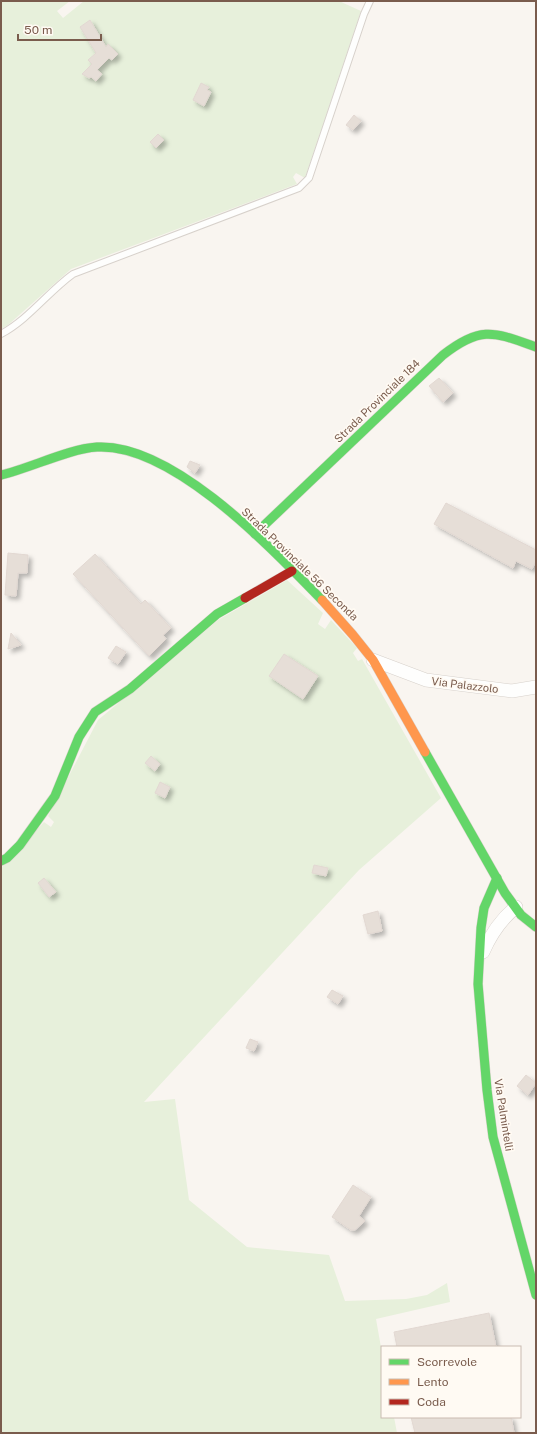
<svg xmlns="http://www.w3.org/2000/svg" width="537" height="1434" font-family="'Public Sans',sans-serif">
<style>
.green{fill:#e7f0db}
.building{fill:#e6ded7;stroke:#e2d8d2;filter:url(#shadow)}
.lines{fill:none;stroke-linecap:round;stroke-linejoin:round}
.lane-casing{stroke:#d7d1cb;stroke-width:8}
.street-casing{stroke:#d7d1cb;stroke-width:14}
.fast-casing{stroke:#d9d2cb;stroke-width:10}
.slow-casing{stroke:#d9d2cb;stroke-width:10}
.jam-casing{stroke:#d9d2cb;stroke-width:10}
.lane{stroke:#fefefd;stroke-width:6}
.street{stroke:#fefefd;stroke-width:13}
.fast{stroke:#63d668;stroke-width:9}
.slow{stroke:#ff974d;stroke-width:9}
.jam{stroke:#b3261e;stroke-width:9}
.labels{text-anchor:middle;dominant-baseline:central;stroke-width:3.5;stroke-linejoin:round;paint-order:stroke}
.street-label{font-size:11px;fill:#7a5c4d;stroke:#fffaf3}
</style>
<defs>
<filter id="shadow"><feDropShadow dx="3.5" dy="3.5" stdDeviation="2" flood-color="#0004"/></filter>
</defs>
<rect width="100%" height="100%" fill="#f9f5f0"/>
<g class="green">
<polygon points="1,1 70,1 57,11 63,18 84,1 339,1 361,11 305,178 296,173 293,177 297,184 71,269 8,325 1,329"/>
<polygon points="287,580 323,613 318,624 325,629 331,620 357,648 353,653 358,661 362,659 441,798 359,870 144,1102 175,1099 189,1200 247,1247 329,1255 345,1301 406,1299 427,1295 447,1283 450,1302 376,1319 382,1353 382,1417 394,1417 397,1433 1,1433 1,868 44,822 51,827 54,822 48,816 98,720 218,620"/>
</g>
<g class="building">
<polygon points="90,20 106,47 108,44 118,54 112,60 109,58 97,70 102,74 96,81 91,77 89,78 82,74 92,64 88,60 96,53 80,27"/>
<polygon points="201,83 209,87 207,90 211,92 204,106 193,100"/>
<polygon points="354,115 361,121 353,130 346,125"/>
<polygon points="158,134 164,140 156,148 150,142"/>
<polygon points="439,378 453,393 443,402 429,386"/>
<polygon points="190,461 200,465 195,473 187,467"/>
<polygon points="446,503 536,550 536,561 532,569 516,561 513,568 434,524"/>
<polygon points="8,553 28,555 27,573 18,573 16,596 5,595"/>
<polygon points="95,554 141,604 145,600 171,628 163,635 166,639 149,656 73,574"/>
<polygon points="11,633 21,645 8,649"/>
<polygon points="116,646 126,652 118,664 108,658"/>
<polygon points="284,654 318,676 303,699 269,676"/>
<polygon points="151,756 160,764 155,771 145,763"/>
<polygon points="160,782 170,787 165,798 155,793"/>
<polygon points="314,865 328,868 326,876 312,873"/>
<polygon points="44,878 56,892 49,897 38,883"/>
<polygon points="378,911 382,931 368,934 363,915"/>
<polygon points="332,990 343,996 338,1004 327,997"/>
<polygon points="250,1039 258,1042 254,1051 246,1048"/>
<polygon points="526,1075 536,1083 528,1095 517,1086"/>
<polygon points="353,1185 371,1197 359,1216 365,1221 355,1230 351,1230 332,1217"/>
<polygon points="489,1313 496,1347 397,1347 394,1332"/>
<polygon points="411,1417 511,1417 514,1433 415,1433"/>
</g>
<g class="lines">
<defs>
<path id="lane" d="M1,334C29,319 48,292 73,274L299,188L309,178L364,14L370,1"/>
<g id="street">
<polyline points="373,660 426,680 512,691 536,687"/>
<path d="M483,952C491,934 500,920 516,907"/>
</g>
<g id="fast">
<path d="M1,475C31,468 68,449 97,447C173,443 272,549 322,600"/>
<path d="M255,534L443,355C481,325 494,332 536,347"/>
<polyline points="425,752 505,893 521,915 536,927"/>
<polyline points="1,861 7,858 20,845 55,796 79,737 95,712 130,689 217,614 245,598"/>
<polyline points="497,878 484,908 481,928 478,984 487,1090 493,1137 536,1295"/>
</g>
<polyline id="slow" points="322,600 353,635 373,660 425,752"/>
<polyline id="jam" points="245,598 292,571"/>
</defs>
<use href="#lane" class="lane-casing"/>
<use href="#street" class="street-casing"/>
<use href="#fast" class="fast-casing"/>
<use href="#slow" class="slow-casing"/>
<use href="#jam" class="jam-casing"/>
<use href="#lane" class="lane"/>
<use href="#street" class="street"/>
<use href="#fast" class="fast"/>
<use href="#slow" class="slow"/>
<use href="#jam" class="jam"/>
</g>
<g class="labels">
<g class="street-label">
<text transform="translate(377 401) rotate(-44)">Strada Provinciale 184</text>
<text transform="translate(300 564) rotate(44)">Strada Provinciale 56 Seconda</text>
<text transform="translate(465 685) rotate(7)">Via Palazzolo</text>
<text transform="translate(504 1115) rotate(81)">Via Palmintelli</text>
</g>
</g>
<rect width="537" height="1434" fill="none" stroke="#7a5c4d" stroke-width="4"/>
<rect x="381" y="1346" width="140" height="72" fill="#fffaf3" stroke="#cabbb1"/>
<rect x="389" y="1359" width="20" height="6" fill="#63d668" stroke="#cabbb1"/>
<text x="417" y="1366" font-size="12" fill="#7a5c4d">Scorrevole</text>
<rect x="389" y="1379" width="20" height="6" fill="#ff974d" stroke="#cabbb1"/>
<text x="417" y="1386" font-size="12" fill="#7a5c4d">Lento</text>
<rect x="389" y="1399" width="20" height="6" fill="#b3261e" stroke="#cabbb1"/>
<text x="417" y="1406" font-size="12" fill="#7a5c4d">Coda</text>
<path d="M18 34v6h83v-6" fill="none" stroke="#7a5c4d" stroke-width="2"/>
<text x="24" y="34" font-size="12" fill="#7a5c4d" stroke="#fffaf3" stroke-width="3" paint-order="stroke">50 m</text>
</svg>
